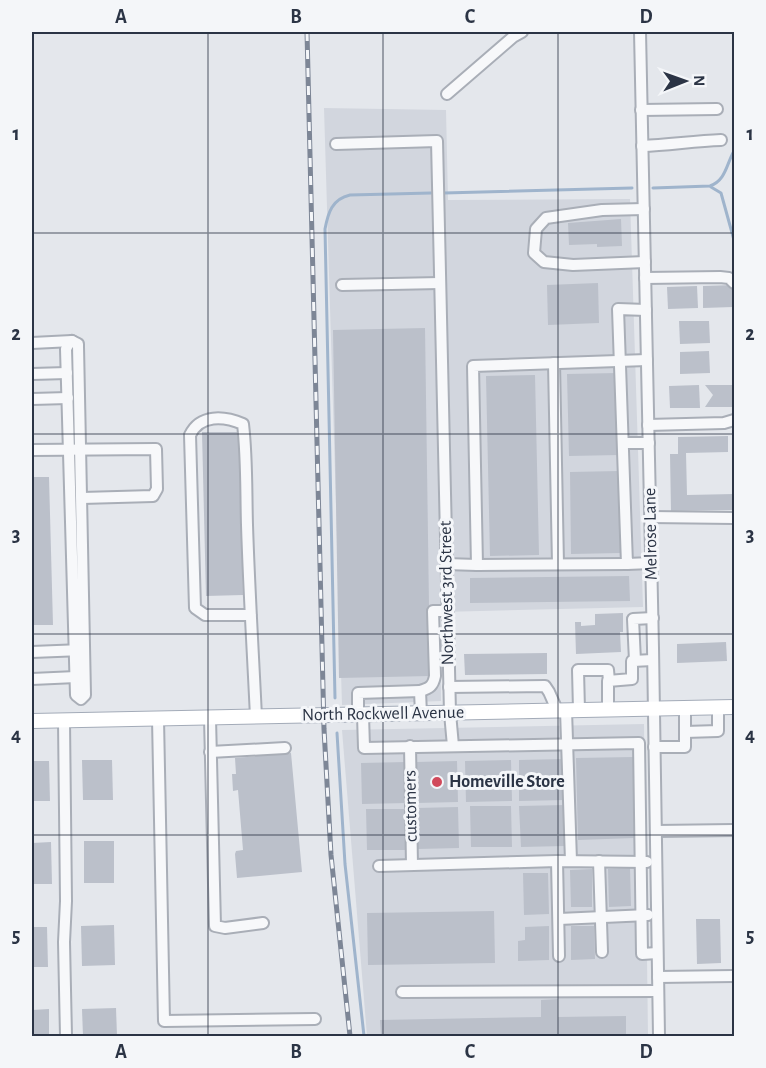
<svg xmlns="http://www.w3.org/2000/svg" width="766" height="1068" font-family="'Alegreya Sans',sans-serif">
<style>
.built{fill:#d2d6de}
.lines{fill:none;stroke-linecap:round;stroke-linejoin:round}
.stream{stroke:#9fb4cc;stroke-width:3}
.building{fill:#bbc0ca}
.minor-casing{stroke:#a9aeb7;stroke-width:14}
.major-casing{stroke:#a3abb8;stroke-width:16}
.minor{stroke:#f7f8fa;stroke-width:10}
.major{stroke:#fff;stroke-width:14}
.rail-casing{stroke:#7d8696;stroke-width:5}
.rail{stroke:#f4f6f9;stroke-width:3;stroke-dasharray:9;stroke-linecap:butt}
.grid{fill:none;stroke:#2b3445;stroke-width:1.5;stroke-opacity:0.55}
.poi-dot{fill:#d1495b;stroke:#f4f6f9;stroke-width:2}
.labels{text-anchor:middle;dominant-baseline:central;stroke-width:6;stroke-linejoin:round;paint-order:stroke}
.street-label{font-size:18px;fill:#2b3445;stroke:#f4f6f9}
.poi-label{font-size:18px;font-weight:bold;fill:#2b3445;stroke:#f4f6f9;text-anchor:start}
.neatline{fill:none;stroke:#2b3445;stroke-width:2}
.grid-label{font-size:20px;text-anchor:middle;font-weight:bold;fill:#2b3445}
</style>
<rect width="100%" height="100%" fill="#e4e7ec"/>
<g class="built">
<polygon points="324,108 446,110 448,200 630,199 643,607 440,612 441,701 342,705"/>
<polygon points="644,724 648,1036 367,1036 342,730"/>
</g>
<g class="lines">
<g class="stream">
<polyline points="711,187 721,193 734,240"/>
<path d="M653,188L710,186C726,180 726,165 734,151"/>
<polyline points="444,193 632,188"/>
<path d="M335,698L325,229C328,213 332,199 350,195L431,193"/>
<polyline points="337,733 345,864 364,1036"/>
</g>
</g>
<g class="building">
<polygon points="621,219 622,246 597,247 597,244 569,245 568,223"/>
<polygon points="598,283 599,323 548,325 547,285"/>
<polygon points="733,285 733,307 703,308 703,286"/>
<polygon points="697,286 698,308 668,309 667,287"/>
<polygon points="679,321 709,321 710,343 680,344"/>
<polygon points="425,328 430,676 339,678 333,330"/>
<polygon points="709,351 710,373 680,374 680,352"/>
<polygon points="617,373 619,455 569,456 567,374"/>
<polygon points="535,375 539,555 490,556 486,376"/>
<polygon points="699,385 700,408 670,408 669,386"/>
<polygon points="705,385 734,385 734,407 705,407 713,395"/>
<polygon points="202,432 239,432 243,595 206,596"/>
<polygon points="728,436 728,452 686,453 687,495 734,494 734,510 671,511 670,454 678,454 678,437"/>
<polygon points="619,471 621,553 571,554 570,472"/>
<polygon points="32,477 49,477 53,625 32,625"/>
<polygon points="629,576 630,601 470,603 470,578"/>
<polygon points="623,613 623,632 620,632 621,652 576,654 575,622 581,622 581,626 595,625 595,614"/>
<polygon points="726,642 727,661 677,663 677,644"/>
<polygon points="547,653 547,674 465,675 464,654"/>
<polygon points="291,753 302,872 237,878 235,854 236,851 243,850 238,790 233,791 232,774 236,774 235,758"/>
<polygon points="633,757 634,838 578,840 576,758"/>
<polygon points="564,759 565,800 519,801 519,760"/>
<polygon points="82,760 112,760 113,800 83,800"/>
<polygon points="511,760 512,801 466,802 465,761"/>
<polygon points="32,761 49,761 50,801 32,801"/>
<polygon points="457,761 458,802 417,803 416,762"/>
<polygon points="406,762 407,803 362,804 361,763"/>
<polygon points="565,805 565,846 521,847 519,806"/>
<polygon points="470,806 511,806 512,847 471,847"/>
<polygon points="458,807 459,848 418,849 417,808"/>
<polygon points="366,809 407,809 407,850 367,850"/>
<rect x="84" y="841" width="30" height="42"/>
<polygon points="51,842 52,884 32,884 32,843"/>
<polygon points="630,868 631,906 609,907 608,869"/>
<polygon points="592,869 592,907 571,907 570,870"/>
<polygon points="523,873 548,873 549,914 524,915"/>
<polygon points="494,911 495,963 368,965 367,913"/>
<polygon points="696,919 720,919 721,963 697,964"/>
<polygon points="114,925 115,965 82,966 81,926"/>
<polygon points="549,926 549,960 518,961 518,941 525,940 525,927"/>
<polygon points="571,926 594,926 595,959 571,960"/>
<polygon points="32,927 47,927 48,967 32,967"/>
<polygon points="558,999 558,1017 626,1016 626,1036 381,1036 380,1020 541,1017 541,1000"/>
<polygon points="116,1008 117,1036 83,1036 82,1009"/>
<polygon points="49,1009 49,1036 32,1036 32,1010"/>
</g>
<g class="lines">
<defs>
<g id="minor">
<polyline points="640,32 653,648 659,1036"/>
<polyline points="447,94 513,37 522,32"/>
<polyline points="641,110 717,109"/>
<polyline points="336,144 437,141 450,713 453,746"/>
<path d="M642,146C669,145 694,141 721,140"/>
<polyline points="644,209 602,210 546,218 536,229 534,253 544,262 573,265 645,262"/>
<polyline points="645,278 720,277 729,278 734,283"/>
<polyline points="342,285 440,283"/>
<polyline points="646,310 618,309 627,564 651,563"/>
<polygon points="72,341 78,344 78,346 85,695 81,699 76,695 66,349 68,345"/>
<polyline points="32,343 72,341"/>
<polyline points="554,363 558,564"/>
<polyline points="32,374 67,373"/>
<polyline points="32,399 68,398"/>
<polyline points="648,425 724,423 734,420"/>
<polyline points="623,443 649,443"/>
<polyline points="32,450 156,449 157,489 153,496 82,498"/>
<polyline points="650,517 734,518"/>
<polyline points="446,564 477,565 473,366 647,360"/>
<polyline points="477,565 627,564"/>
<path d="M251,615H205L195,608L190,435C200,414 224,416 243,424C247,458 246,491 247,525C249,589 253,653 256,717"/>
<polyline points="32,652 82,650"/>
<polyline points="635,661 633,619 653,618"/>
<polyline points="32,679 76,677"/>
<polyline points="449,687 545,686 549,692 557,710"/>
<path d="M420,691C430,688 433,686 435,676L433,611H447"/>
<polyline points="608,709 608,681 632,679 632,661 653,660"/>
<polyline points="566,710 571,861"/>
<polyline points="579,710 578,670 608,670 609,681"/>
<polyline points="358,715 358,693 420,691 421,714"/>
<polyline points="363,715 364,748 639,743 642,954 657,953"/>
<polyline points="210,718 215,926 225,928 263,923"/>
<polyline points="158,719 164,1021 315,1019"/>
<polyline points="64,721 66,901 64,942 66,1036"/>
<polyline points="685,732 718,731 718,707"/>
<polyline points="410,746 412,865"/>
<polyline points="654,747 685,747 685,708"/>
<polyline points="210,752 285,748"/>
<polyline points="656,831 734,830"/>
<polyline points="557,861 559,956"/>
<polyline points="599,861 602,952"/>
<polyline points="379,866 557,861 647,862"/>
<polyline points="559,919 648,915"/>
<polyline points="658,977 734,976"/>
<polyline points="402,992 658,991"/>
</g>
<polyline id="major" points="32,721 734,707"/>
</defs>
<use href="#minor" class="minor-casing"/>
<use href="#major" class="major-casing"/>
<use href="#minor" class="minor"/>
<use href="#major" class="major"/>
<defs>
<polyline id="rail" points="307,32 324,729 331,855 350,1036"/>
</defs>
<use href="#rail" class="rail-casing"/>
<use href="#rail" class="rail"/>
</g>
<path class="grid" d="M208,32V1036M383,32V1036M558,32V1036M32,233H734M32,434H734M32,634H734M32,835H734"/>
<circle class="poi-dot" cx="437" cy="782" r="6"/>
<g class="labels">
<g class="street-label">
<text transform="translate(651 534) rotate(-91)">Melrose Lane</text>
<text transform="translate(447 593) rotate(-91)">Northwest 3rd Street</text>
<text transform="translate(383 714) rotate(-1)">North Rockwell Avenue</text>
<text transform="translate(411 806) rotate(-91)">customers</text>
</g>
<g class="poi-label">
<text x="449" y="782">Homeville Store</text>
</g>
</g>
<rect width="766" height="1068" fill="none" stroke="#f4f6f9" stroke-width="66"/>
<g transform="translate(685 81) rotate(89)" stroke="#f4f6f9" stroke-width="4.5" paint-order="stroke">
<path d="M0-4.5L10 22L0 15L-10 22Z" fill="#2b3445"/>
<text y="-9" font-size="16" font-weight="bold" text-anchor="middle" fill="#2b3445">N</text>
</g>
<rect x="33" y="33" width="700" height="1002" class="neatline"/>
<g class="grid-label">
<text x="121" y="23">A</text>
<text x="296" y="23">B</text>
<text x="470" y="23">C</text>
<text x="646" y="23">D</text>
<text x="16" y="140">1</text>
<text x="750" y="140">1</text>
<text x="16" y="340">2</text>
<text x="750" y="340">2</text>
<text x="16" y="541">3</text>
<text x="750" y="541">3</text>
<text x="16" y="741">4</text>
<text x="750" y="741">4</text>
<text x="16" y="942">5</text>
<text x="750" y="942">5</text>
<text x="121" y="1058">A</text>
<text x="296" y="1058">B</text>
<text x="470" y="1058">C</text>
<text x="646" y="1058">D</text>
</g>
</svg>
